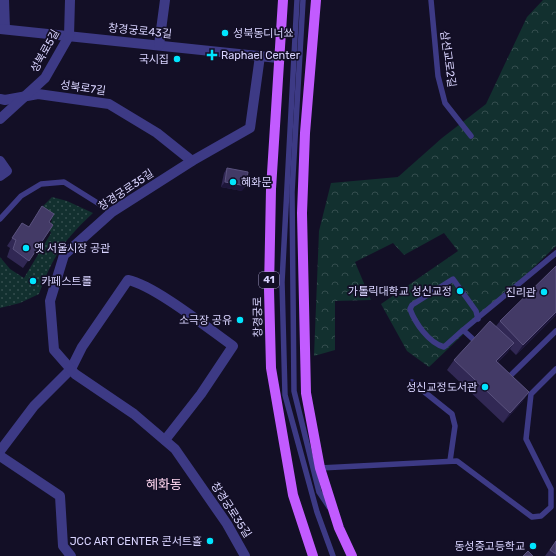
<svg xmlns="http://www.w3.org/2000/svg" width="556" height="556" font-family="Rubik,'Noto Sans KR',sans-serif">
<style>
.park{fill:url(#park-crowns)}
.garden{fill:url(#garden-dots)}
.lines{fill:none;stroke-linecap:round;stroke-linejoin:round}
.service{stroke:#3d3a85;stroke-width:5.5}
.minor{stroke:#3d3a85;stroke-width:10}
.primary{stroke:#c25bff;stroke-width:10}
.wall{fill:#312854}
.shaded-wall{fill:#1d163a}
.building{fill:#433a66;stroke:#5a527e}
.poi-dot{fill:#00e5ff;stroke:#130f26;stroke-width:1.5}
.labels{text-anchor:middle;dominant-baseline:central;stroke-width:3.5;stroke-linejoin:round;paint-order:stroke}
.shield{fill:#130f26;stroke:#9e99be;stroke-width:1}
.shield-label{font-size:10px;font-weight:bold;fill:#d9d4ff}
.street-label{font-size:11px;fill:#d9d4ff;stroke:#130f26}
.poi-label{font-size:11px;fill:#d9d4ff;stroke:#130f26;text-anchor:end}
.quarter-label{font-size:13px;fill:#ffd6f0;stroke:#130f26}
</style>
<defs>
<pattern id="park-crowns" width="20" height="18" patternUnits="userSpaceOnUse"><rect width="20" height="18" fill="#12302f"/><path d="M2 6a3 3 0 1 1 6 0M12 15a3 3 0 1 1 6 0" fill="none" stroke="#344d4e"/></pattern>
<pattern id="garden-dots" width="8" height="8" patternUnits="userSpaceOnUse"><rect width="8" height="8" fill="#12302f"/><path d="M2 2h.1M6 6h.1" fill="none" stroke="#344d4e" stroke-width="1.8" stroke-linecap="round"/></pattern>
</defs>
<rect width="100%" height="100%" fill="#130f26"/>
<polygon class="park" points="543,0 556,0 556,246 429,367 407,351 381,304 458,251 444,233 404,255 393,243 355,262 371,300 335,301 335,350 314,356 319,231 331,183 398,177 442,138 486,104 527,17"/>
<path class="garden" d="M52,197L67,201L93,213C63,241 53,256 39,294L20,303L0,308V257L10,269L24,278L51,233L49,228L52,220L38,211Z"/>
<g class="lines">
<g class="service">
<polyline points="297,0 282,282 285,395 317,512 333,556"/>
<polyline points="303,0 292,192 294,391 319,492 329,507"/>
<polyline points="431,0 438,76 445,103 471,136"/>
<polyline points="0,219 21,196 41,184 64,182 112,212"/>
<polyline points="463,330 556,253"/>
<path d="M474,340L463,330L444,347C429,343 415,323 410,309L412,305L453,279L476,311L478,319"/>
<polyline points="511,375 556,331"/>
<polyline points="412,382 452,414 455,426 450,461"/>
<polyline points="320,468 457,461 532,517 541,516 551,507 551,489 526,439 531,394 556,369"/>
</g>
<g class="minor">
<polyline points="4,0 5,29"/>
<polyline points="0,29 278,58"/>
<polyline points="159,45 165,0"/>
<polyline points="0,99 5,100 38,94 109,104 157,133 192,161"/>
<polyline points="0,119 45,78 69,36 70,0"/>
<polyline points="0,161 7,171 0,176"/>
<path d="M0,451L34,406L71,369L82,347L128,280C154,285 209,329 233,346L201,394L165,440"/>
<polyline points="0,456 60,496 63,546 71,556"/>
<polyline points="245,556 227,524 175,449 134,414 75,374 54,350 50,301 64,255 112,212 192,161 250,128 260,56"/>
</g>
<g class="primary">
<polyline points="283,0 271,189 269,289 271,368 293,495 313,556"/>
<polyline points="316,0 305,133 302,213 306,393 320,468 339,528 352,556"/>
</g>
</g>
<g class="wall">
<polygon points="227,168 242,191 221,187 224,173"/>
<polygon points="49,222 53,225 23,268 7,257 10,248 7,246 22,223 28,227"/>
<polygon points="556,315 516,355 510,349 507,353 498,362 529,392 522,402 503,423 447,370 454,360 496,326 500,321"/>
<polygon points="556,541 556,556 545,556"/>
</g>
<g class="shaded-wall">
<polygon points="225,182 246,186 242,191 221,187"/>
<polygon points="556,312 556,315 516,355 523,345"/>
<polygon points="514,343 507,353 489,371 496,361"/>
<polygon points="529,392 522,402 503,423 510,413"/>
</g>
<g class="building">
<polygon points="227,168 248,172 246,186 225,182"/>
<polygon points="42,206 54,214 49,222 53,225 29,261 13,249 16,240 12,238 22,223 29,227"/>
<polygon points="556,266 556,312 523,345 500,321"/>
<polygon points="490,321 514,343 496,361 529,392 510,413 454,360"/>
<polygon points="556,541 556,554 550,550"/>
<polygon points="528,551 533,556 523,556"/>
</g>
<g class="poi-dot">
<circle cx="225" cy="33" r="4"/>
<path d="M210 49h4v4h4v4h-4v4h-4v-4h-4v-4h4z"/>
<circle cx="177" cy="59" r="4"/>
<circle cx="233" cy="182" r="4"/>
<circle cx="26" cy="248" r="4"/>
<circle cx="33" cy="281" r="4"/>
<circle cx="460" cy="291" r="4"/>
<circle cx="544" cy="292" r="4"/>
<circle cx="240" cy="320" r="4"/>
<circle cx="485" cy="387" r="4"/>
<circle cx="210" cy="541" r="4"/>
<circle cx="533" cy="546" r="4"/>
</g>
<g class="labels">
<rect class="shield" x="259" y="272" width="20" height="16" rx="3"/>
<g class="shield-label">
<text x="269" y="280">41</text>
</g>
<g class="street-label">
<text transform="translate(140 31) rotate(6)">창경궁로43길</text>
<text transform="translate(45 51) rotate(-61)">성북로5길</text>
<text transform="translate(448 59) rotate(82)">삼선교로2길</text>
<text transform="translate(83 88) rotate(8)">성북로7길</text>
<text transform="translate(126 190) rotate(-34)">창경궁로35길</text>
<text transform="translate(258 317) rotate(-91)">창경궁로</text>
<text transform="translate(231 510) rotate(57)">창경궁로35길</text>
</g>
<g class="poi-label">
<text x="233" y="33" text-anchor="start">성북동디너쑈</text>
<text x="221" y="55" text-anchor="start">Raphael Center</text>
<text x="169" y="59">국시집</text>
<text x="241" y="182" text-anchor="start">혜화문</text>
<text x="34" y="248" text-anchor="start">옛 서울시장 공관</text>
<text x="41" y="281" text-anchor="start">카페스트롤</text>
<text x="452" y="291">가톨릭대학교 성신교정</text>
<text x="536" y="292">진리관</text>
<text x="232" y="320">소극장 공유</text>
<text x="477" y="387">성신교정도서관</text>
<text x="202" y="541">JCC ART CENTER 콘서트홀</text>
<text x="525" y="546">동성중고등학교</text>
</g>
<g class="quarter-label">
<text x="164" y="484">혜화동</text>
</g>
</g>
</svg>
